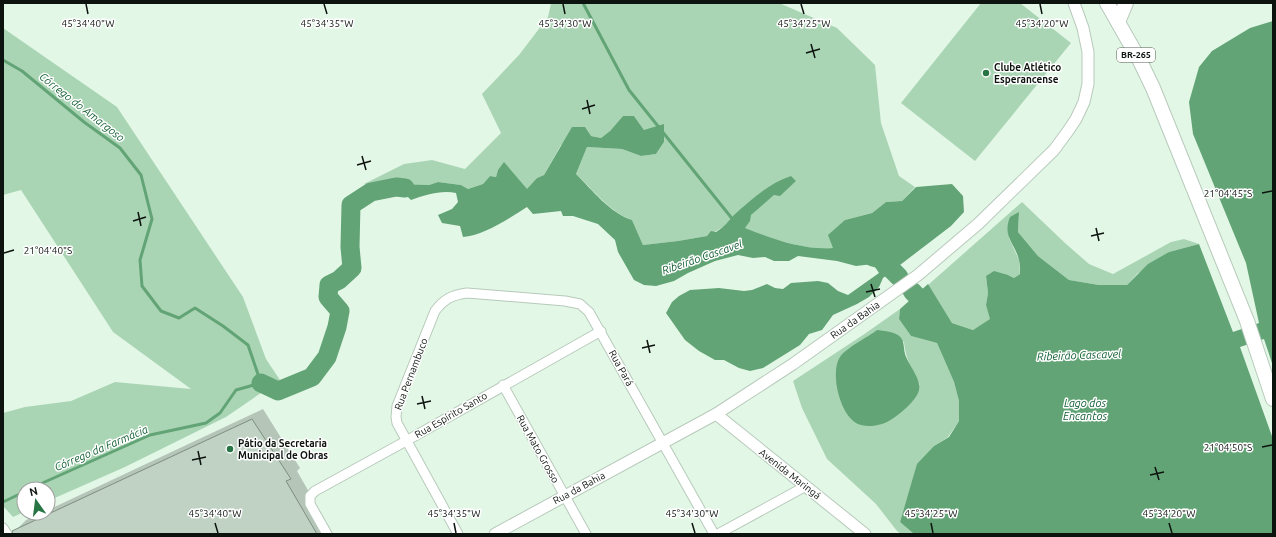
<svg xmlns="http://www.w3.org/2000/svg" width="1276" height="537" font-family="Ubuntu,sans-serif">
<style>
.green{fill:#aad5b4;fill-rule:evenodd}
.water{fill:#62a475}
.shadow{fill:#0003}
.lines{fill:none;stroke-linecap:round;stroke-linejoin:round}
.stream{stroke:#62a475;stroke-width:3}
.river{stroke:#62a475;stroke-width:19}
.building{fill:#bfd2c3;stroke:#7d8f81}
.minor-casing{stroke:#b7cabb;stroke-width:11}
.tertiary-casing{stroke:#b7cabb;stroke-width:13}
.primary-casing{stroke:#b7cabb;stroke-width:16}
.minor{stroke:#fff;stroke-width:9}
.tertiary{stroke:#fff;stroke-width:11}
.primary{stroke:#fff;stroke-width:14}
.ticks{fill:none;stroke:#0d140f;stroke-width:1.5}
.poi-dot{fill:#277444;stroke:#fff;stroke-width:1.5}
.labels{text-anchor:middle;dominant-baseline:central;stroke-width:3;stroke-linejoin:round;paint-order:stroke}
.shield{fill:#fff;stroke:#565a57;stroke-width:1}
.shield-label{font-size:9px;font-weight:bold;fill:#0d140f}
.poi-label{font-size:10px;font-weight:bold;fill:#0d140f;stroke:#fff;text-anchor:start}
.street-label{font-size:10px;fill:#0d140f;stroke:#fff}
.water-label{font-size:11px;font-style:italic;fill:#115e31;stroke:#fff}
.ticks-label{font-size:10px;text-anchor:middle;fill:#0d140f;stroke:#fff;stroke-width:3;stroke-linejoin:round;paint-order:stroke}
</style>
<rect width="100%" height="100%" fill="#e3f7e7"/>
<g class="green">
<path d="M551,3H779L837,28L875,65L881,123L899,176L915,187L902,201L886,202L872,213L845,220L833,248C802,250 773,239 744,228L750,215L774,195L796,181L770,186L736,214L730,219L725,226L707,236L678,241L643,245L632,220C610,212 593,190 576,174L587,147L622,149L641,156L656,154L664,142L644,130L634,116H623L610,131L601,138L591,136L561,145L544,175L537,178L527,190L508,168L498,170L496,177L490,176L483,184L468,189L461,185L438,182L429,185L401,184L376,187L364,184L404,164L432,160L465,169L501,133L482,94L519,55L548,17Z"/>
<polygon points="981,3 1020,3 1071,43 975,161 901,103"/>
<polygon points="3,28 117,107 243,297 266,359 280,380 226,417 125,467 48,501 48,489 24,489 24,512 13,517 3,506 3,413 25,407 71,401 115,382 191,389 113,332 21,190 3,195"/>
<polygon points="1022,202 1065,243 1089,264 1113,274 1171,242 1184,239 1199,244 1169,252 1137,274 1127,285 1099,285 1069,280 1038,256 1018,232 1019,213 1009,238 1019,260 1020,274 1014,278 1008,275 986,276 988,293 986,305 991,319 973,330 952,323 928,285"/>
<path d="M900,309L899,319L911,336L937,343L954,382L959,401V421L948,437L934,446L907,499L900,522L914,534H901L897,531L876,504L827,459L802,408L793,381L863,335ZM877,330L904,342C905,358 913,371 920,385L854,346Z"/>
</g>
<g class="water">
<path d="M1273,21V366L1264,339L1240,347L1273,439V534H914L900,522L917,464L934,446L949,437L959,421V401L954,382L937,343L911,336L899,319L900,309L928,284L952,323L973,330L990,319L986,305L988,293L986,276L994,271L1008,275L1014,278L1020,274C1020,269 1020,265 1019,260C1015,243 1002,237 1010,217L1019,212L1018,232L1038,256L1069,280L1099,285H1127L1148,264L1169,252L1199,244L1233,332L1259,323L1246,263L1193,134L1189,102L1199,67L1212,51L1250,28Z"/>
<path d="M623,116H634L644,130L664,124V142L656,154L641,156L622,149L587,147L576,174C592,190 610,213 632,220L643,245L678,241L707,236L711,231L716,232C726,226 727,222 734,215C751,200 769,183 791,176L796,181L780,196L774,195L751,215L750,221L745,228C773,239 802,250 833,248L828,235L845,220L872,213L886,202L902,201L916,187L952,184L963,196L964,212L951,226L883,278L879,287L869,297L857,304L833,315L822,330L809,334L800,345L763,368L750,371L739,368L724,360H715L699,351L685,340L666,313L672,302L679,296L690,290L719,288L744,291L752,290L767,284L775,288L783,289L791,283L818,281L828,283L838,291L848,295L879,273L873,264L856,266L837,261L798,256L789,261H774L765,257L753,258L738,255L715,261L688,273L674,281L656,286L644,285L634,280L618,252L615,240L598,224L573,216H563L561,211L533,214L527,207C510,218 483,236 463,237L460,226L442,223L438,215L452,209L458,202L456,193C441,190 425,195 411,200L404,193L383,195L376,187L401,184L429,185L438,182L461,185L468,189L483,184L490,176L496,177L498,170L504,162L527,189L537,178L544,175L572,127H585L591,136L601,138L610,131Z"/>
<path d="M877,330C884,331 891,331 898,335C905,340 903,346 905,354C908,364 922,380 919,390C917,401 893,421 882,424C875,426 868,427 861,425C841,421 829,373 840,357C846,348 868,337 877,330Z"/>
</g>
<polygon class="shadow" points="263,409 300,468 297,471 333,534 18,534 16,530 26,520 42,513 48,513 48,510"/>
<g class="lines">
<g class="stream">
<polyline points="583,3 629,90 734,221"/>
<polyline points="3,60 22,71 84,122 120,148 141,175 152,219 140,260 142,286 161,311 179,318 195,308 223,326 248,345 261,383 236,390 220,413 206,423 150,435 29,489"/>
<polyline points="3,502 24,492"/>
</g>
<g class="river">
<polyline points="873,257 881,259 899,277"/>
<polyline points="912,291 933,313"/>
<polyline points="261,383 278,391 312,377 327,357 337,327 340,311 328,297 329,285 339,280 352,268 350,247 351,205 371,192 396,187 405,188"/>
</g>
</g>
<polygon class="building" points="252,419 291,479 286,481 317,534 13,534 12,531"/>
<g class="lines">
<defs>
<g id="minor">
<polyline points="503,385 586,534"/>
<polyline points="3,528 7,534"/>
<polyline points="327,534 310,504 310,496 315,491 406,441 601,331"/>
<path d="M458,534L397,423L396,417L397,406L435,311C444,299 452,295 467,293L565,301L580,304L589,312L714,534"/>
<polyline points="718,534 806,486"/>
</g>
<g id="tertiary">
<polyline points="716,414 865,534"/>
<polyline points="495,534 716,414 793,364 918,275 978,224 1054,150 1068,131 1076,119 1084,102 1088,84 1088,52 1083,28 1074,3"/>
</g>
<g id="primary">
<polyline points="1107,3 1140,61 1153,88 1247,321 1273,399"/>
<polyline points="1118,22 1126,3"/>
</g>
</defs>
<use href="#minor" class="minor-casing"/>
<use href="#tertiary" class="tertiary-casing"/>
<use href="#primary" class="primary-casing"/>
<use href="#minor" class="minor"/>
<use href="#tertiary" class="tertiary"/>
<use href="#primary" class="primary"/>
</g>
<path class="ticks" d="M86,4L88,14M324,4L327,14M563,4L565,14M801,4L804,14M1040,4L1042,14M811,44L815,58M806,53L820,49M587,100L590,114M582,109L595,105M362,156L366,170M357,165L371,161M1262,193L1272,191M138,212L141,226M133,221L146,217M1096,228L1099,241M1091,236L1104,233M4,253L14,250M871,284L875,297M866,292L880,289M647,340L650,353M642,348L655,345M422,396L425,409M417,404L431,401M1262,447L1272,445M198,451L201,465M192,460L206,457M1155,467L1159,480M1150,475L1164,472M215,523L218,533M454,523L456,533M692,523L695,533M931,523L933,533M1169,523L1172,533"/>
<g class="poi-dot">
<circle cx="986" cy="73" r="4"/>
<circle cx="230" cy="449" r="4"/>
</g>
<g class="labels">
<rect class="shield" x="1117" y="48" width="38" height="14" rx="3"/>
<g class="shield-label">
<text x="1136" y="55">BR-265</text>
</g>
<g class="poi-label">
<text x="994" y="67">Clube Atlético<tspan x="994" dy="12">Esperancense</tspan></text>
<text x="238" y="443">Pátio da Secretaria<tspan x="238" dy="12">Municipal de Obras</tspan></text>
</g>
<g class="street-label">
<text transform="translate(855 320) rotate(-35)">Rua da Bahia</text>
<text transform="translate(621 368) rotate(61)">Rua Pará</text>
<text transform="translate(411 374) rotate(-69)">Rua Pernambuco</text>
<text transform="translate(451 415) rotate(-30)">Rua Espírito Santo</text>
<text transform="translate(538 449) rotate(61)">Rua Mato Grosso</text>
<text transform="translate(790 474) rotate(38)">Avenida Maringá</text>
<text transform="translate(579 488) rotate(-28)">Rua da Bahia</text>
</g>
<g class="water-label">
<text transform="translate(82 107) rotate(38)">Córrego do Amargoso</text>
<text transform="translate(702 257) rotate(-19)">Ribeirão Cascavel</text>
<text transform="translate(1079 355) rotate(-2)">Ribeirão Cascavel</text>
<text x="1085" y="403">Lago dos<tspan x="1085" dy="13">Encantos</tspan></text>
<text transform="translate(101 448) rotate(-23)">Córrego da Farmácia</text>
</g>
</g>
<g class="ticks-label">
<text x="88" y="27">45°34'40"W</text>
<text x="327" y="27">45°34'35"W</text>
<text x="565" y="27">45°34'30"W</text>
<text x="804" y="27">45°34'25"W</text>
<text x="1042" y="27">45°34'20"W</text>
<text x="1228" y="197">21°04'45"S</text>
<text x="48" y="254">21°04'40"S</text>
<text x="1228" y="451">21°04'50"S</text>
<text x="215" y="517">45°34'40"W</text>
<text x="454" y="517">45°34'35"W</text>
<text x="692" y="517">45°34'30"W</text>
<text x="931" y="517">45°34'25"W</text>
<text x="1169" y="517">45°34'20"W</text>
</g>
<rect width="1276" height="537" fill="none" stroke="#0d140f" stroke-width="8"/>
<g transform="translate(36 501) rotate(346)"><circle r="19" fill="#ffffff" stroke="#9ea19f"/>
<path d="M0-3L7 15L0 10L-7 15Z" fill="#277444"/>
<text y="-6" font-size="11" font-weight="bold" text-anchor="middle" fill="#0d140f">N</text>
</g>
</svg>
